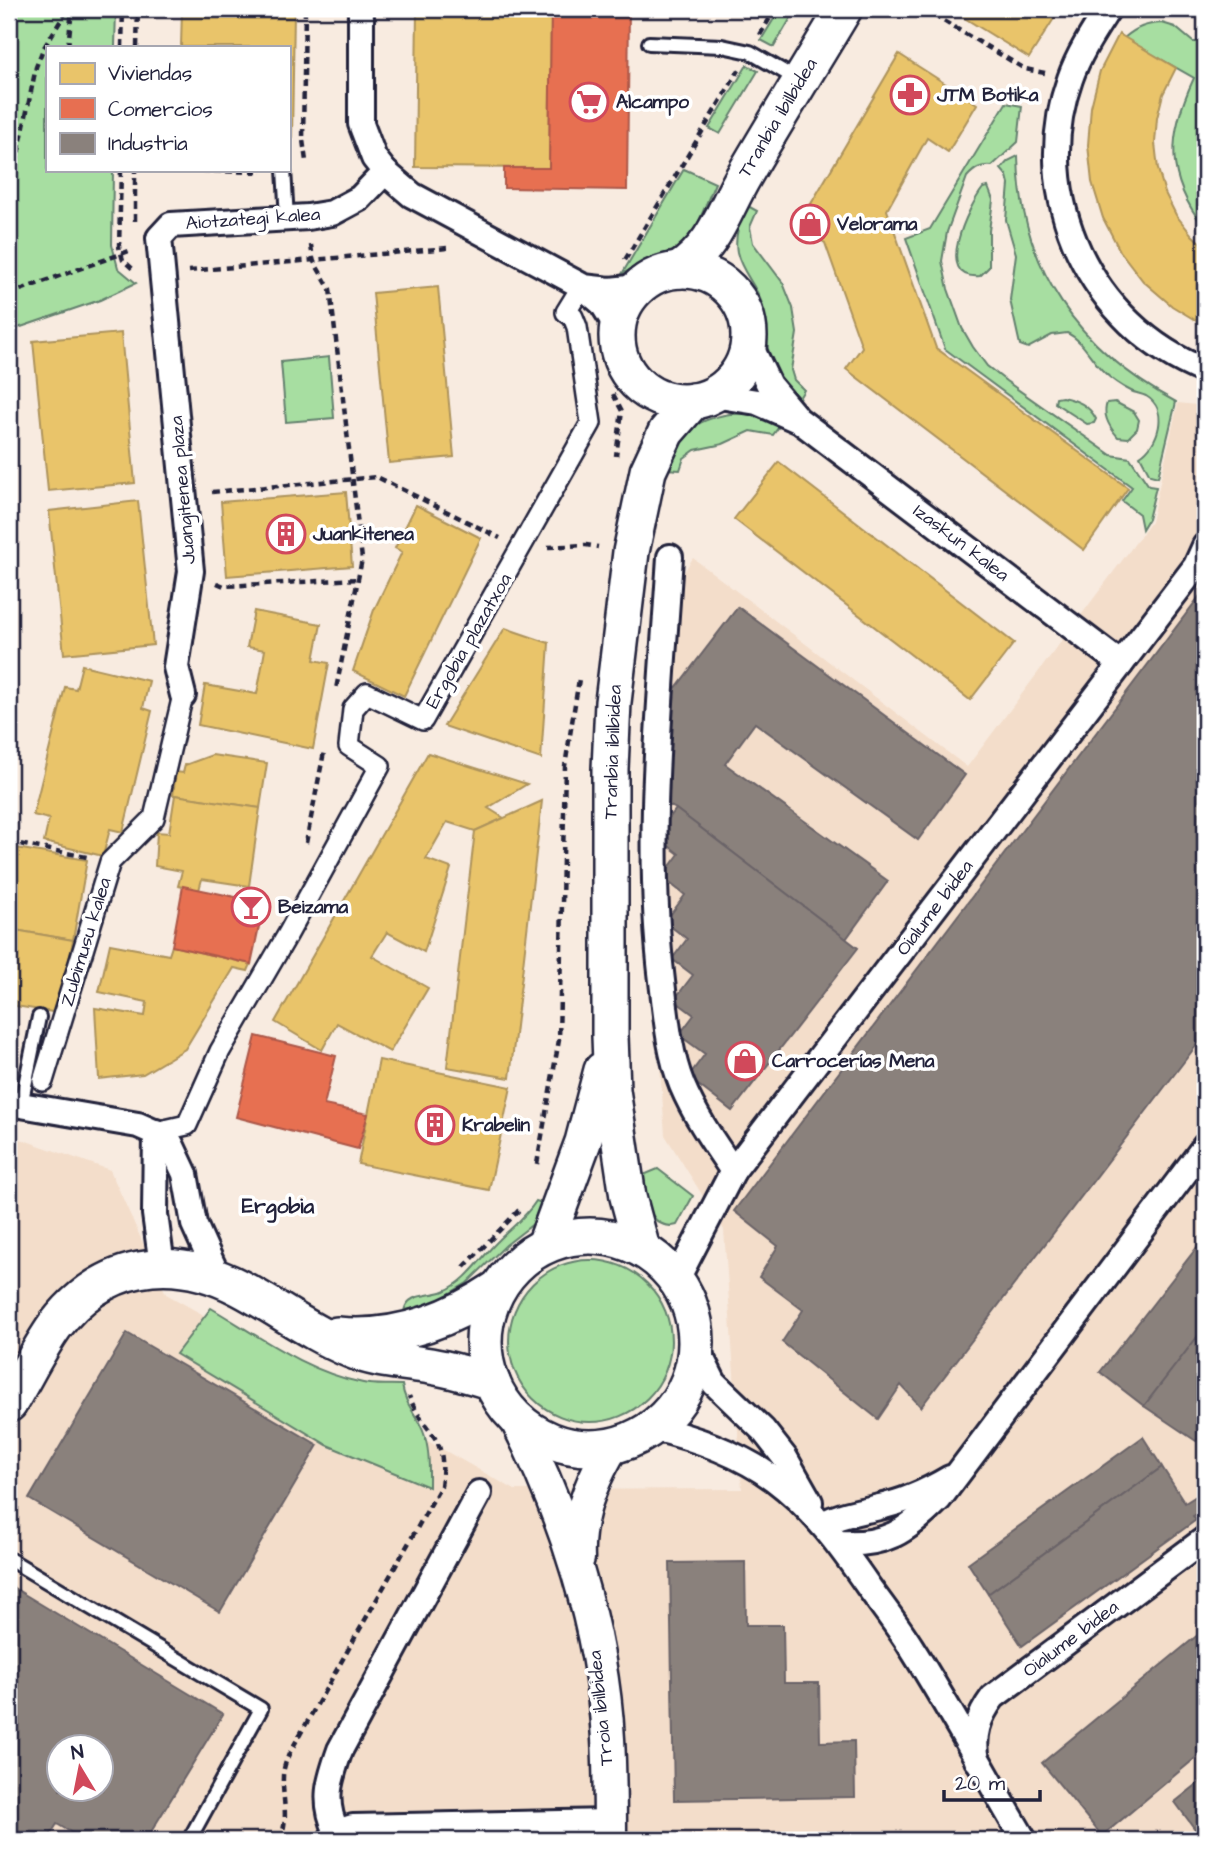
<svg xmlns="http://www.w3.org/2000/svg" width="1214" height="1849" font-family="'Architects Daughter',sans-serif">
<style>
.built{fill:#f3ddca;fill-rule:evenodd}
.green{fill:#a7dea1;stroke:#64806e;stroke-width:2}
.homes{fill:#e9c46a;stroke:#ad935c;stroke-width:2}
.shops{fill:#e76f51;stroke:#ac584a;stroke-width:2}
.industry{fill:#8a817c;stroke:#6b6468;stroke-width:2;fill-rule:evenodd}
.lines{fill:none;stroke-linecap:round;stroke-linejoin:round}
.service-casing{stroke:#22223b;stroke-width:18}
.pedestrian-casing{stroke:#22223b;stroke-width:24}
.minor-casing{stroke:#22223b;stroke-width:30}
.tertiary-casing{stroke:#22223b;stroke-width:37}
.secondary-casing{stroke:#22223b;stroke-width:40}
.path{stroke:#22223b;stroke-width:4.5;stroke-dasharray:7 5;stroke-linecap:butt}
.service{stroke:#fff;stroke-width:12}
.pedestrian{stroke:#fff;stroke-width:19}
.minor{stroke:#fff;stroke-width:24}
.tertiary{stroke:#fff;stroke-width:32}
.secondary{stroke:#fff;stroke-width:35}
.labels{text-anchor:middle;dominant-baseline:central;stroke-width:7;stroke-linejoin:round;paint-order:stroke}
.poi-label{font-size:19px;font-weight:bold;fill:#22223b;stroke:#fff;text-anchor:start}
.street-label{font-size:19px;fill:#22223b;stroke:#fff}
.neighbourhood-label{font-size:21px;font-weight:bold;fill:#22223b;stroke:#fff}
</style>
<rect width="100%" height="100%" fill="#f8ebe0"/>
<filter id="ink" filterUnits="userSpaceOnUse"><feTurbulence type="fractalNoise" baseFrequency=".0143" numOctaves="2"/><feDisplacementMap in="SourceGraphic" scale="14" xChannelSelector="R" yChannelSelector="G"/><feConvolveMatrix kernelMatrix="1 2 1 2 8 2 1 2 1" color-interpolation-filters="sRGB"/></filter>
<g filter="url(#ink)">
<path class="built" d="M1178,403L1205,406V1840H9V1135L110,1170L166,1294L515,1490L742,1489L724,1230L665,1135L643,832L652,622L693,558L967,767L1151,522ZM60,1748H102V1790H60Z"/>
<g class="green">
<polygon points="9,9 116,9 115,47 47,47 47,170 113,170 112,245 118,268 136,283 100,300 9,331"/>
<polygon points="780,9 796,9 774,47 761,40"/>
<path d="M1162,23L1175,27L1193,42H1205V228C1165,178 1167,135 1194,78L1124,38C1137,27 1146,24 1162,23Z"/>
<polygon points="747,65 758,71 720,134 709,128"/>
<path d="M1006,103L1022,106L1018,142L992,166C981,165 975,168 967,177L947,232L942,261L948,289L962,328L973,347L987,366L1006,381L1111,455L1130,458L1149,486L1156,487L1148,519L1142,529L1139,514L1122,501L1132,487L945,349L906,238L930,229Z"/>
<path d="M1018,156C1020,269 1079,350 1176,402L1158,477L1150,475L1140,456C1158,445 1170,410 1146,396C1142,394 1135,393 1131,391C1121,386 1112,380 1104,372C1091,360 1083,340 1067,333L1052,335L1028,348L1020,345L1010,300L1016,254L1006,220L1009,184L1007,176L1001,169L1008,161Z"/>
<polygon points="684,169 715,183 694,233 686,244 673,251 652,257 622,274"/>
<path d="M988,187L993,200L989,231V267L980,276C932,281 969,206 983,188Z"/>
<path d="M746,205L757,211L750,227L753,243L783,283L793,308L797,333L791,370L794,380L804,390L798,400C783,385 772,371 768,349C764,333 767,318 761,301C755,284 741,271 737,252C734,236 740,220 746,205Z"/>
<polygon points="329,357 334,418 286,422 281,362"/>
<path d="M1062,397C1077,400 1089,405 1096,419L1094,423L1087,424L1055,403L1056,398Z"/>
<path d="M1115,402L1134,412L1139,420L1137,429L1128,438L1118,437C1110,428 1102,415 1107,403Z"/>
<path d="M730,414H747L780,425L773,435L751,431L723,444L695,450L684,458L680,470L666,469C682,433 689,421 730,414Z"/>
<path d="M658,1169L693,1196L677,1225C648,1232 646,1196 641,1176Z"/>
<path d="M536,1201L548,1205L538,1220L506,1245L467,1283L435,1302L404,1311C408,1292 430,1297 444,1291C468,1281 481,1257 499,1240C512,1227 526,1217 536,1201Z"/>
<circle cx="590" cy="1341" r="81"/>
<path d="M211,1308C260,1337 307,1372 363,1383C376,1386 389,1384 402,1385C405,1405 416,1413 423,1431C430,1448 429,1469 429,1487L327,1445L176,1354Z"/>
</g>
<g class="homes">
<polygon points="182,9 294,11 292,138 289,138 289,47 181,47"/>
<polygon points="417,9 551,9 549,168 415,167"/>
<polygon points="950,9 1060,9 1029,58"/>
<polygon points="1119,34 1176,68 1163,94 1157,118 1155,143 1158,169 1165,193 1176,215 1192,235 1205,247 1205,326 1172,306 1143,281 1120,251 1103,218 1092,182 1088,145 1091,107 1100,71"/>
<polygon points="899,54 977,104 948,152 927,138 887,210 936,348 1128,488 1084,550 846,369 862,347 825,243 798,226"/>
<polygon points="438,287 454,457 389,463 373,293"/>
<polygon points="121,333 135,483 48,491 33,341"/>
<polygon points="779,462 1014,643 970,700 734,519"/>
<polygon points="346,492 352,566 227,576 221,502"/>
<polygon points="138,501 153,645 64,654 49,511"/>
<polygon points="416,505 481,538 404,696 353,671 374,610 402,552 395,548"/>
<polygon points="254,611 321,624 314,660 329,663 313,749 198,725 205,685 257,694 265,650 247,647"/>
<polygon points="505,628 549,643 541,759 444,726"/>
<polygon points="82,665 149,681 143,708 152,711 123,832 110,829 103,856 44,842 49,819 33,815 65,687 76,689"/>
<polygon points="428,753 527,784 488,808 504,818 475,831 447,822 426,859 451,868 424,952 387,932 372,956 428,988 390,1052 337,1023 322,1050 275,1022"/>
<polygon points="212,755 267,763 260,808 173,795 176,772 183,773 185,765"/>
<polygon points="175,795 260,808 249,886 202,879 199,890 178,886 182,871 155,866 157,832 169,833"/>
<polygon points="542,801 510,1078 447,1067 475,831"/>
<polygon points="10,847 87,860 73,940 9,929"/>
<polygon points="9,929 73,940 59,1013 9,1005"/>
<polygon points="110,944 169,955 172,946 251,964 248,971 234,968 185,1049 143,1074 99,1079 95,1008 145,1016 147,1002 99,992"/>
<polygon points="379,1060 511,1087 489,1190 358,1164"/>
</g>
<g class="shops">
<polygon points="551,9 629,9 627,190 504,188 504,168 549,168"/>
<polygon points="183,886 264,903 251,964 172,946"/>
<polygon points="256,1036 336,1056 324,1105 368,1114 358,1149 236,1117"/>
</g>
<g class="industry">
<polygon points="1205,589 1205,1034 921,1407 901,1385 878,1419 782,1342 803,1310 759,1277 778,1246 734,1211"/>
<polygon points="738,607 965,775 918,840 755,723 725,764 888,881 846,939 676,809 660,800 672,693"/>
<polygon points="676,809 858,948 732,1111 688,1077 705,1054 679,1035 694,1015 674,1000 693,975 672,959 687,939 665,922 685,895 662,877 679,854 656,836"/>
<polygon points="1205,1237 1205,1327 1144,1406 1100,1372"/>
<polygon points="1205,1327 1205,1429 1196,1441 1144,1406"/>
<polygon points="127,1333 318,1445 220,1612 29,1499"/>
<polygon points="1143,1437 1162,1467 988,1594 968,1563"/>
<polygon points="1162,1467 1185,1503 1198,1495 1205,1509 1193,1516 1196,1520 1022,1646 988,1594"/>
<polygon points="745,1562 746,1625 783,1625 784,1683 819,1683 820,1742 854,1741 855,1797 674,1800 670,1563"/>
<path d="M9,1585L223,1714L146,1840H84L57,1824L47,1840H17L9,1835ZM60,1748H102V1790H60Z"/>
<polygon points="1205,1629 1205,1750 1102,1836 1042,1763"/>
<polygon points="1205,1778 1205,1840 1203,1840 1175,1802"/>
</g>
<g class="lines">
<defs>
<g id="service">
<polyline points="649,43 722,46 750,52 800,81"/>
<polyline points="284,170 287,218"/>
<polyline points="21,1105 39,1017"/>
<polyline points="9,1559 261,1709 189,1840"/>
</g>
<g id="pedestrian">
<polyline points="43,1081 110,862 154,818 183,695"/>
<polyline points="156,1132 187,1125 220,1051 288,934 380,766 349,746 353,709 367,693 423,720 591,423 577,327 573,317 566,312 582,286"/>
</g>
<g id="minor">
<polyline points="361,9 361,124 374,158 385,172 412,195 582,286 602,303 617,327"/>
<path d="M1108,9C1094,31 1079,53 1070,79C1028,196 1091,326 1205,371"/>
<polyline points="583,287 610,290 639,287"/>
<polyline points="749,343 769,385 795,416"/>
<polyline points="713,395 757,402 800,421 1121,664"/>
<path d="M670,557C661,698 645,840 662,981C666,1015 669,1053 682,1085C695,1116 714,1143 733,1171"/>
<polyline points="183,695 176,667 191,571 159,238 171,225 308,217 332,213 360,198 385,172"/>
<polyline points="9,1103 138,1125 163,1136 171,1144 185,1174 194,1224 218,1277"/>
<polyline points="156,1132 155,1214 162,1266"/>
<polyline points="677,1279 733,1171 1196,566 1205,546"/>
<polyline points="697,1349 714,1383 763,1430 785,1458 810,1502"/>
<path d="M653,1428C696,1438 738,1453 774,1479C813,1508 841,1547 868,1586C883,1607 898,1626 911,1647C951,1710 986,1776 1024,1840"/>
<path d="M822,1524C841,1514 859,1512 879,1507C904,1502 928,1491 950,1478"/>
<path d="M838,1543C886,1546 906,1532 939,1499L1205,1146"/>
<path d="M977,1760C972,1736 978,1717 993,1697L1205,1539"/>
<path d="M337,1832C322,1801 329,1781 340,1750L479,1493"/>
<polyline points="330,1840 337,1832 353,1827 610,1822"/>
</g>
<g id="tertiary">
<path d="M515,1417C565,1515 602,1628 608,1739C610,1772 610,1806 610,1840"/>
<path d="M578,1558C576,1517 592,1479 613,1445"/>
</g>
<g id="secondary">
<path d="M679,270C716,245 723,211 745,174C777,119 811,64 844,9"/>
<circle cx="683" cy="336" r="66"/>
<circle cx="590" cy="1342" r="106"/>
<polyline points="545,1245 583,1142 602,1070"/>
<polyline points="642,1249 628,1197 612,1090 610,1036 610,769 613,702 631,552 648,471 666,432 693,401"/>
<path d="M337,1335C397,1341 450,1320 498,1288"/>
<path d="M9,1404C24,1379 38,1350 55,1326C103,1263 171,1252 240,1288C278,1308 312,1334 351,1350C375,1360 400,1361 424,1365C447,1368 470,1375 492,1382"/>
</g>
</defs>
<use href="#service" class="service-casing"/>
<use href="#pedestrian" class="pedestrian-casing"/>
<use href="#minor" class="minor-casing"/>
<use href="#tertiary" class="tertiary-casing"/>
<use href="#secondary" class="secondary-casing"/>
<g class="path">
<polyline points="305,9 303,140 306,161"/>
<polyline points="923,9 1025,69 1045,73"/>
<polyline points="760,35 775,9"/>
<polyline points="68,47 72,9"/>
<polyline points="122,47 123,9"/>
<polyline points="137,47 138,9"/>
<polyline points="121,170 119,247 123,260 135,271"/>
<polyline points="166,170 262,172"/>
<polyline points="9,199 36,67 43,49 68,9"/>
<polyline points="135,221 135,170"/>
<polyline points="311,245 313,260 330,289 362,559 336,689"/>
<polyline points="625,260 739,70"/>
<polyline points="189,271 448,248"/>
<polyline points="9,294 132,250"/>
<polyline points="613,394 622,411 616,456"/>
<polyline points="212,492 377,477 500,538"/>
<polyline points="548,547 586,545 598,547"/>
<polyline points="217,583 224,586 358,579"/>
<polyline points="9,842 87,857"/>
<polyline points="306,843 324,752"/>
<polyline points="537,1164 559,1040 565,766 579,679"/>
<polyline points="464,1267 521,1208"/>
<path d="M279,1840C290,1821 282,1798 283,1777C283,1769 286,1761 289,1754L441,1486C448,1432 426,1438 409,1396"/>
</g>
<use href="#service" class="service"/>
<use href="#pedestrian" class="pedestrian"/>
<use href="#minor" class="minor"/>
<use href="#tertiary" class="tertiary"/>
<use href="#secondary" class="secondary"/>
</g>
</g>
<defs>
<symbol id="pharmacy-ring" viewBox="-11 -11 22 22"><circle r="9.5" fill="#fff" stroke="#d1495b" stroke-width="1.5"/><path d="M-2-6h4v4h4v4h-4v4h-4v-4h-4v-4h4Z" fill="#d1495b"/></symbol>
<symbol id="supermarket-ring" viewBox="-11 -11 22 22"><circle r="9.5" fill="#fff" stroke="#d1495b" stroke-width="1.5"/><path d="M-6-5.5h2.5l.6 2H6L4.5 2H-2.5L-4.4-4H-6ZM-1.5 3.2a1.3 1.3 0 1 0 .1 0ZM3 3.2a1.3 1.3 0 1 0 .1 0Z" fill="#d1495b"/></symbol>
<symbol id="shop-ring" viewBox="-11 -11 22 22"><circle r="9.5" fill="#fff" stroke="#d1495b" stroke-width="1.5"/><path d="M-5-2.5h2.3a2.7 3.5 0 0 1 5.4 0H5L5.5 6h-11ZM-1.5-2.5h3a1.5 2.3 0 0 0-3 0Z" fill="#d1495b"/></symbol>
<symbol id="building-ring" viewBox="-11 -11 22 22"><circle r="9.5" fill="#fff" stroke="#d1495b" stroke-width="1.5"/><path d="M-4-6H4V6H1V3H-1V6H-4ZM-2.5-4.3h1.7v1.8h-1.7ZM.8-4.3h1.7v1.8H.8ZM-2.5-1h1.7V.8h-1.7ZM.8-1h1.7V.8H.8Z" fill="#d1495b"/></symbol>
<symbol id="bar-ring" viewBox="-11 -11 22 22"><circle r="9.5" fill="#fff" stroke="#d1495b" stroke-width="1.5"/><path d="M-6-5H6L.8 .8V4.5H3.5V6h-7V4.5H-.8V.8Z" fill="#d1495b"/></symbol>
</defs>
<g fill-rule="evenodd">
<use href="#pharmacy-ring" x="888" y="73" width="44" height="44"/>
<use href="#supermarket-ring" x="567" y="80" width="44" height="44"/>
<use href="#shop-ring" x="788" y="202" width="44" height="44"/>
<use href="#building-ring" x="264" y="512" width="44" height="44"/>
<use href="#bar-ring" x="229" y="885" width="44" height="44"/>
<use href="#shop-ring" x="723" y="1039" width="44" height="44"/>
<use href="#building-ring" x="413" y="1103" width="44" height="44"/>
</g>
<g class="labels">
<g class="poi-label">
<text x="937" y="95">JTM Botika</text>
<text x="616" y="102">Alcampo</text>
<text x="837" y="224">Velorama</text>
<text x="313" y="534">Juankitenea</text>
<text x="278" y="907">Beizama</text>
<text x="772" y="1061">Carrocerías Mena</text>
<text x="462" y="1125">Krabelin</text>
</g>
<g class="street-label">
<text transform="translate(778 118) rotate(-59)">Tranbia ibilbidea</text>
<text transform="translate(253 219) rotate(-4)">Aiotzategi kalea</text>
<text transform="translate(183 490) rotate(-95)">Juangitenea plaza</text>
<text transform="translate(961 543) rotate(37)">Izaskun kalea</text>
<text transform="translate(469 641) rotate(-60)">Ergobia plazatxoa</text>
<text transform="translate(613 752) rotate(-88)">Tranbia ibilbidea</text>
<text transform="translate(935 908) rotate(-53)">Oialume bidea</text>
<text transform="translate(86 942) rotate(-73)">Zubimusu kalea</text>
<text transform="translate(1071 1639) rotate(-37)">Oialume bidea</text>
<text transform="translate(601 1708) rotate(-96)">Troia ibilbidea</text>
</g>
<g class="neighbourhood-label">
<text x="278" y="1206">Ergobia</text>
</g>
</g>
<rect width="1214" height="1849" fill="none" stroke="#fff" stroke-width="35"/>
<rect x="18" y="18" width="1179" height="1814" fill="none" stroke="#22223b" stroke-width="2.5" filter="url(#ink)"/>
<rect x="46" y="46" width="245" height="126" fill="#ffffff" stroke="#a7a7b1" stroke-width="2"/>
<rect x="60" y="63" width="35" height="21" fill="#e9c46a" stroke="#a7a7b1" stroke-width="2"/>
<text x="108" y="80" font-size="21" fill="#22223b">Viviendas</text>
<rect x="60" y="98" width="35" height="21" fill="#e76f51" stroke="#a7a7b1" stroke-width="2"/>
<text x="108" y="116" font-size="21" fill="#22223b">Comercios</text>
<rect x="60" y="133" width="35" height="21" fill="#8a817c" stroke="#a7a7b1" stroke-width="2"/>
<text x="108" y="150" font-size="21" fill="#22223b">Industria</text>
<g transform="translate(80 1768) rotate(350)"><circle r="33" fill="#ffffff" stroke="#a7a7b1" stroke-width="2"/>
<path d="M0-5L12 26L0 18L-12 26Z" fill="#d1495b"/>
<text y="-10" font-size="19" font-weight="bold" text-anchor="middle" fill="#22223b">N</text>
</g>
<path d="M944 1790v10h96v-10" fill="none" stroke="#22223b" stroke-width="3.5"/>
<text x="955" y="1790" font-size="21" fill="#22223b" stroke="#ffffff" stroke-width="5" paint-order="stroke">20 m</text>
</svg>
